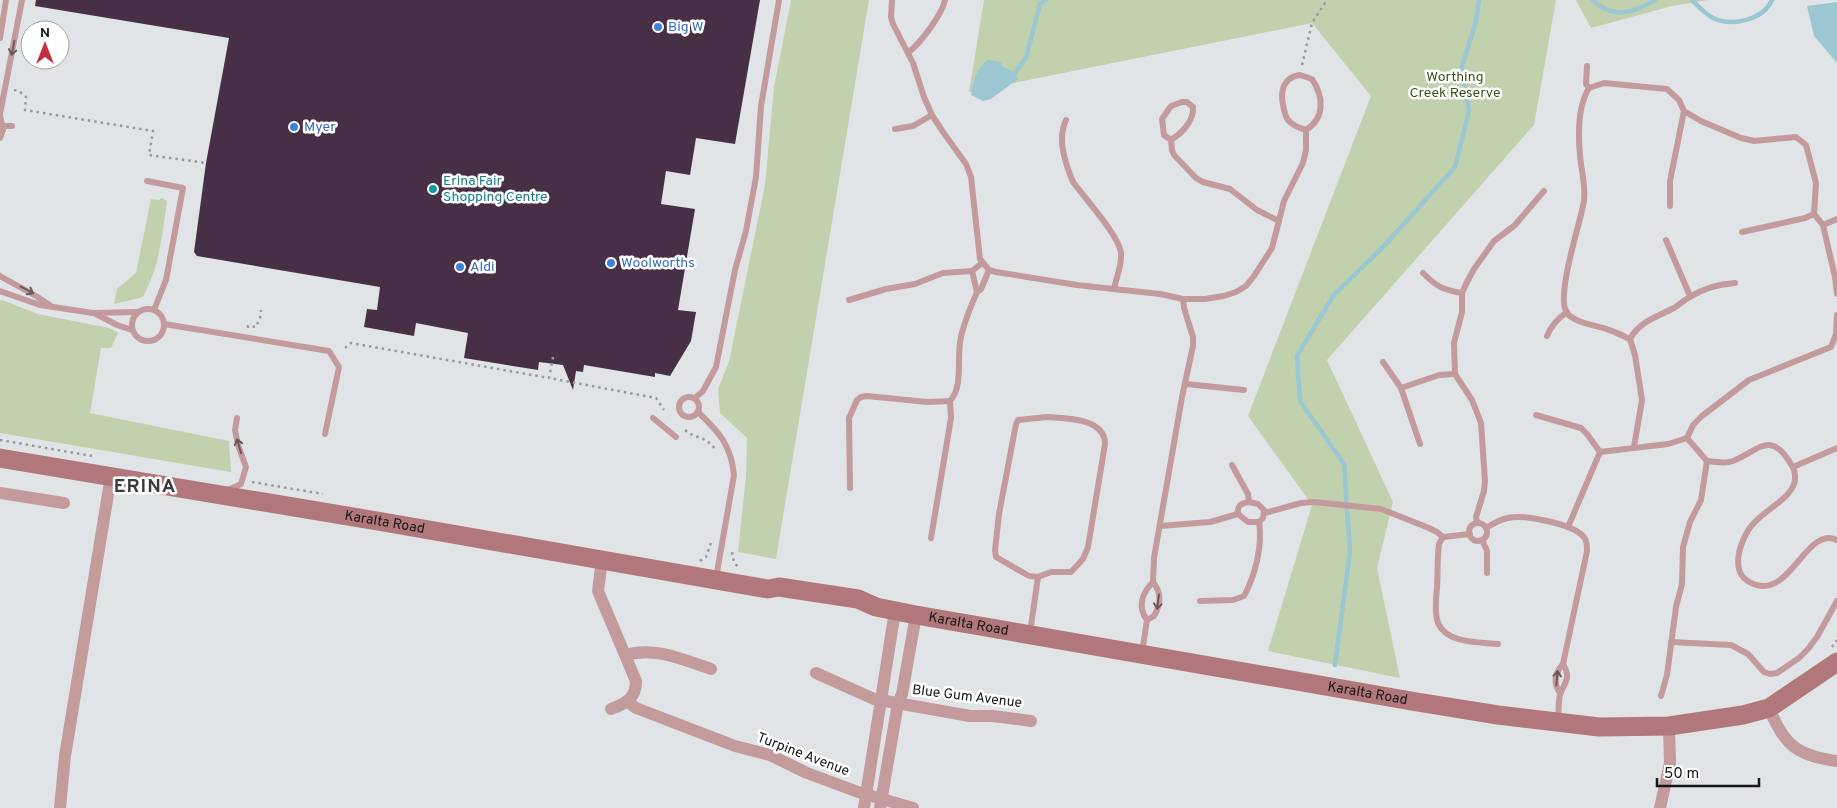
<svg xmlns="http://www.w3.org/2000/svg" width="1837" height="808" font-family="Overpass,sans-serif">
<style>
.green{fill:#c1d0ad}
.water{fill:#9ac7d2}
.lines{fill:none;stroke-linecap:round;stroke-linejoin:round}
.stream{stroke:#9ac7d2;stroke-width:4.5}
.building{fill:#472f45}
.path{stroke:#97999b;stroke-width:2.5;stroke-dasharray:2.5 4;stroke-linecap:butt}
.lane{stroke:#c49b9c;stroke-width:6}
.street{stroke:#c49b9c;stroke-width:12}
.secondary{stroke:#b2777a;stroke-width:19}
.oneway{stroke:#6c585a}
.shop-dot{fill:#3f7fe0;stroke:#fff;stroke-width:2}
.culture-dot{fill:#0f9aa8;stroke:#fff;stroke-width:2}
.labels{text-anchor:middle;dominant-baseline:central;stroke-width:5;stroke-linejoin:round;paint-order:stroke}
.shop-label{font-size:14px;fill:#366cbe;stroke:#fff;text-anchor:start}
.park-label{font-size:14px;fill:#3d501c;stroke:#fff}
.culture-label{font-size:14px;fill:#0d838f;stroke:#fff;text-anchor:start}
.street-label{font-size:14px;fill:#151617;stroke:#fff}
.district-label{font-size:19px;font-weight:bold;letter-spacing:1px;fill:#393b3d;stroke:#fff}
</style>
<rect width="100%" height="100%" fill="#e1e4e7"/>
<g class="green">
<polygon points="791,0 869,0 776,559 738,552 746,477 747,438 720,413 718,389 729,362 765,185 774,87"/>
<polygon points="984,0 1556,0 1534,125 1327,360 1393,502 1377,568 1400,678 1268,651 1312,505 1248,416 1371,96 1312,23 969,92"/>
<polygon points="1576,0 1708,0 1672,6 1591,28"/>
<path d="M162,198L167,201C162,236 160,265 143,297L114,304L117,289L136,273L151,199L159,200Z"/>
<polygon points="2,300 38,314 109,328 118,333 111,348 101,348 90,413 229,441 231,472 0,433 0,301"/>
</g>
<g class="water">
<polygon points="1837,2 1837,63 1814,36 1807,6"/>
<path d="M987,60L1001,62L1002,66L1015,73L1018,79L991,99L983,101L971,95C973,81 976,70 987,60Z"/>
</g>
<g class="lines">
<g class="stream">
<path d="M1593,0C1612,20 1633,13 1655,0"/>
<path d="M1692,0C1698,6 1705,14 1713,18C1732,27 1763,20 1772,0"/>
<polyline points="1015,73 1026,58 1040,4 1046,0"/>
<polyline points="1335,665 1350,552 1344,464 1300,401 1297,356 1333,296 1384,246 1455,167 1469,111 1462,67 1476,21 1479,0"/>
</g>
</g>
<polygon class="building" points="36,0 760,0 735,144 696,138 690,175 666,171 661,204 695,209 678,310 696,312 691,341 670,376 655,373 655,377 584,365 583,372 576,371 573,390 563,365 539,362 538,370 464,358 468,333 416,323 414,336 364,327 367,309 377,310 380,287 197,256 194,252 206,163 229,38 35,6"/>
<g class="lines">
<g class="path">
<polyline points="1302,65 1312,23 1327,0"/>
<polyline points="14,90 19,91 26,97 25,110 153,131 149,155 206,163"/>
<polyline points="248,328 248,326 256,327 260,318 261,310"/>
<polyline points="345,348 351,343 549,378"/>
<polyline points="553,357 549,378 656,398 664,410"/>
<path d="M685,430C696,440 704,434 716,450"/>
<polyline points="0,440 92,456"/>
<polyline points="252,482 323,494"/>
<polyline points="732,552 734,562 738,567"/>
<polyline points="700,561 706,557 711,543"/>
<polyline points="1832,647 1837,640"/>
</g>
<g class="lane">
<polyline points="892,0 891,17 893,24 913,63 924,97 932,115 943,132 966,164 971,177 980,259 989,270 996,272 1077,285 1160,294 1183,299 1205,299 1224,296 1236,292 1246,286 1254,276 1272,248 1284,201 1303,163 1306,150 1306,130"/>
<polyline points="0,38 6,0"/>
<path d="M909,52C921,42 942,15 945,0"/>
<polyline points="1587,66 1586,84 1589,88"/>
<path d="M1300,75L1312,79C1324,97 1325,118 1306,130C1299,128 1293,126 1288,120C1285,116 1284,110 1283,105C1280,90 1284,77 1300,75Z"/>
<path d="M1182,102H1187L1193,107C1194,121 1182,133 1171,140L1164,135L1162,119L1171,106Z"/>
<polyline points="0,114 22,0"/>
<polyline points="0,115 3,130 0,138"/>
<path d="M1066,120C1057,139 1065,163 1073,182C1084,197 1121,238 1121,254C1122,266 1116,278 1114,289"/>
<polyline points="3,126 12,126"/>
<polyline points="895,129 913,126 932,115"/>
<polyline points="1171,140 1172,150 1174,155 1196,178 1203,182 1230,189 1257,210 1279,221"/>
<polyline points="147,181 183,188 166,280 154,310"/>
<polyline points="1670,206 1670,181 1684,111 1701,121 1741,138 1754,141 1796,137 1806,145 1816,183 1814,214"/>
<polyline points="1823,225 1837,219"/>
<polyline points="1742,232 1805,218 1814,214 1823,225 1835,277 1837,294"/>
<polyline points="1666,240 1690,296"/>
<polyline points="972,271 977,292"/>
<path d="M1423,273C1437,287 1443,290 1462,293"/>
<polyline points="0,276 36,296 51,306"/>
<polyline points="0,291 40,305 93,313 136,312"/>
<polyline points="849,300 886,289 915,284 943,273 972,271 982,263"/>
<circle cx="148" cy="325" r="16"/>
<polyline points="94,313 117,325 132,330"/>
<polyline points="164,324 329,351 339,367 325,434"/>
<path d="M1547,336C1551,326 1557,319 1567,312"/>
<path d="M1630,339C1623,336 1616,332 1609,330C1597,325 1576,324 1567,313C1555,297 1581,221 1584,201C1586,185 1581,170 1580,155C1578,134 1578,106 1589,88L1604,83L1667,89L1679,100L1684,111"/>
<polyline points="1383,362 1401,388 1420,444"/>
<polyline points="1455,374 1472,400 1481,423 1485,481 1484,491 1476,517 1477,523"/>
<polyline points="1186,384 1244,390"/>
<polyline points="1401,388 1439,375 1455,374 1454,343 1462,312 1462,293 1466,284 1474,269 1494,241 1515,225 1544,191"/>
<circle cx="689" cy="407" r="10"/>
<polyline points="695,398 703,391 716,367 735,270 746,231 756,177 761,106 779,0"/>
<path d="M698,412C719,432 731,445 734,475L716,578"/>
<polyline points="1536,415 1581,428 1587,434 1600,452"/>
<path d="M1047,417C1066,418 1105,418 1105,444L1088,547L1083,559L1071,572H1051L1038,577L1029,576L996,557L995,550L999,514L1016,424L1018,420Z"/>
<polyline points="653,418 676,437"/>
<polyline points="1687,438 1693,425 1702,416 1749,380 1831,347 1836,334 1837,315"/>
<path d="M1634,447L1642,400L1635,355L1630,339C1640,321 1657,317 1674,308C1680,304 1684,300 1690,297C1704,288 1719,284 1735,283"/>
<path d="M1600,452L1668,444L1687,438L1707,461C1716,462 1725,464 1733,461C1760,450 1771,429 1792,466C1795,470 1796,479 1794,484C1788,500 1767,509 1756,521C1749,527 1745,535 1742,543C1739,551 1737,561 1739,569C1741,579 1752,585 1762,586C1793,588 1809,526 1837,540"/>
<polyline points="1232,465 1248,494 1249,502"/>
<polyline points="1793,467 1837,448"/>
<path d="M850,488L849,418L857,400L861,397L867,396L927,402L950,401C964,386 956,357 961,337C964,322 971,306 977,292L981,289L989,270"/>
<polyline points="226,491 241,484 246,467 238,445 235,430 237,418"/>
<path d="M1249,502L1258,504L1264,510L1263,518L1259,522H1248L1238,514C1237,506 1241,503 1249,502Z"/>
<polyline points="1265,513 1301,503 1314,502 1381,509 1429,528 1437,532 1443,537"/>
<circle cx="1478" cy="532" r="9"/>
<polyline points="1160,526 1210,522 1238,514"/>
<polyline points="1568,527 1600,452"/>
<path d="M1486,528C1493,524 1500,519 1508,518C1524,514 1572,524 1583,536C1587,540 1587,545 1587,551L1563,664C1555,673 1553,683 1560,693"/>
<path d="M1470,534L1443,537L1439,544C1437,559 1438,573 1437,588C1436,598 1434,612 1438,623C1447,644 1479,642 1498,644"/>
<polyline points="931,538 951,418 950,401"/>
<polyline points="1482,540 1487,551 1487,573"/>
<path d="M1200,601L1233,600L1244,596C1255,576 1263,545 1259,522"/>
<path d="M1147,620L1154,616C1161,604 1162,594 1153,582L1154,558L1182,397L1193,346V337L1184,308L1183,299"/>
<polyline points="1030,633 1038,577"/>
<polyline points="1671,642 1731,645 1748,654 1764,672 1770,674 1777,673 1799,658 1808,649 1817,637 1837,601"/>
<path d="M1142,653L1147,620C1137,607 1142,593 1153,582"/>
<polyline points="1661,696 1667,675 1676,607 1682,584 1683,547 1690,522 1701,500 1707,461"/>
<path d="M1558,720C1559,712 1558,703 1560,695C1564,682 1572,679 1563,664"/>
</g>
<g class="street">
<polyline points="0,493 64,503"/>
<path d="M602,560L598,591L636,681C636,698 627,703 611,709"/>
<path d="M626,655C654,646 684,660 711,669"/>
<polyline points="816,673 874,699 970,716 993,716 1031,721"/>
<polyline points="628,702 636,708 735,746 770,755 807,773 858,792 913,808"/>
<path d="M1769,708C1784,745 1797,756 1837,761"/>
<polyline points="60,808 65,756 111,476"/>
<polyline points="864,808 895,611"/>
<polyline points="880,808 898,703 902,694 916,615"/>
<polyline points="1660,808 1670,763 1669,726"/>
</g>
<path class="secondary" id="s1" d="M0,458L389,523L768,589L779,587L858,599L876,607L916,615L1417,702L1498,715L1599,727L1669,726L1743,715L1769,708L1837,662"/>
</g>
<defs><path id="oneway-shaft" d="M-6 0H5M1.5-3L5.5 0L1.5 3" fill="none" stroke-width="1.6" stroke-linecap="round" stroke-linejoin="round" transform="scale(1.25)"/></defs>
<g class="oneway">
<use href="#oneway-shaft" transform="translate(13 48) rotate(101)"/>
<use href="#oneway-shaft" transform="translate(27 290) rotate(28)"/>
<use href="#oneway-shaft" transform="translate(239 446) rotate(-106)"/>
<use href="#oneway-shaft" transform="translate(1158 602) rotate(97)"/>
<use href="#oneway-shaft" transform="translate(1557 678) rotate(-85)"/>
</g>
<g class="shop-dot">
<circle cx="658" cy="27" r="5"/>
<circle cx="294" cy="127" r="5"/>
<circle cx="611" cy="263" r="5"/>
<circle cx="460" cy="267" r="5"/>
</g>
<circle class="culture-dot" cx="433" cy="189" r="5"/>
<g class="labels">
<g class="shop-label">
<text x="668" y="27">Big W</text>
<text x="304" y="127">Myer</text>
<text x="621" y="263">Woolworths</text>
<text x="470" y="267">Aldi</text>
</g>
<g class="park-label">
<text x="1455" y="77">Worthing<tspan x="1455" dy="16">Creek Reserve</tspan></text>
</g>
<g class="culture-label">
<text x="443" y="181">Erina Fair<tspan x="443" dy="16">Shopping Centre</tspan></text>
</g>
<g class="street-label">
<text stroke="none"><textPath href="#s1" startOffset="390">Karalta Road</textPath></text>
<text stroke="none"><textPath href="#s1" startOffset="984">Karalta Road</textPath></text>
<text stroke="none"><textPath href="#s1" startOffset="1389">Karalta Road</textPath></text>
<text transform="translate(967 697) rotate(7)">Blue Gum Avenue</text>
<text transform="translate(803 755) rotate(21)">Turpine Avenue</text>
</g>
<g class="district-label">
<text x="145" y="487">ERINA</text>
</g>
</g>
<g transform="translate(45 45)"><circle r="24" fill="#ffffff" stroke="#a1a2a2"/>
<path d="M0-4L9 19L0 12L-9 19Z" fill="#c1313d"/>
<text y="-8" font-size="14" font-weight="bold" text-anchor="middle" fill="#151617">N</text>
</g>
<path d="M1657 778v8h102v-8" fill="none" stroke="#151617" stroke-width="2.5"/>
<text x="1664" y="778" font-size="15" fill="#151617" stroke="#ffffff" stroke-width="4" paint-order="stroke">50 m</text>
</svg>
